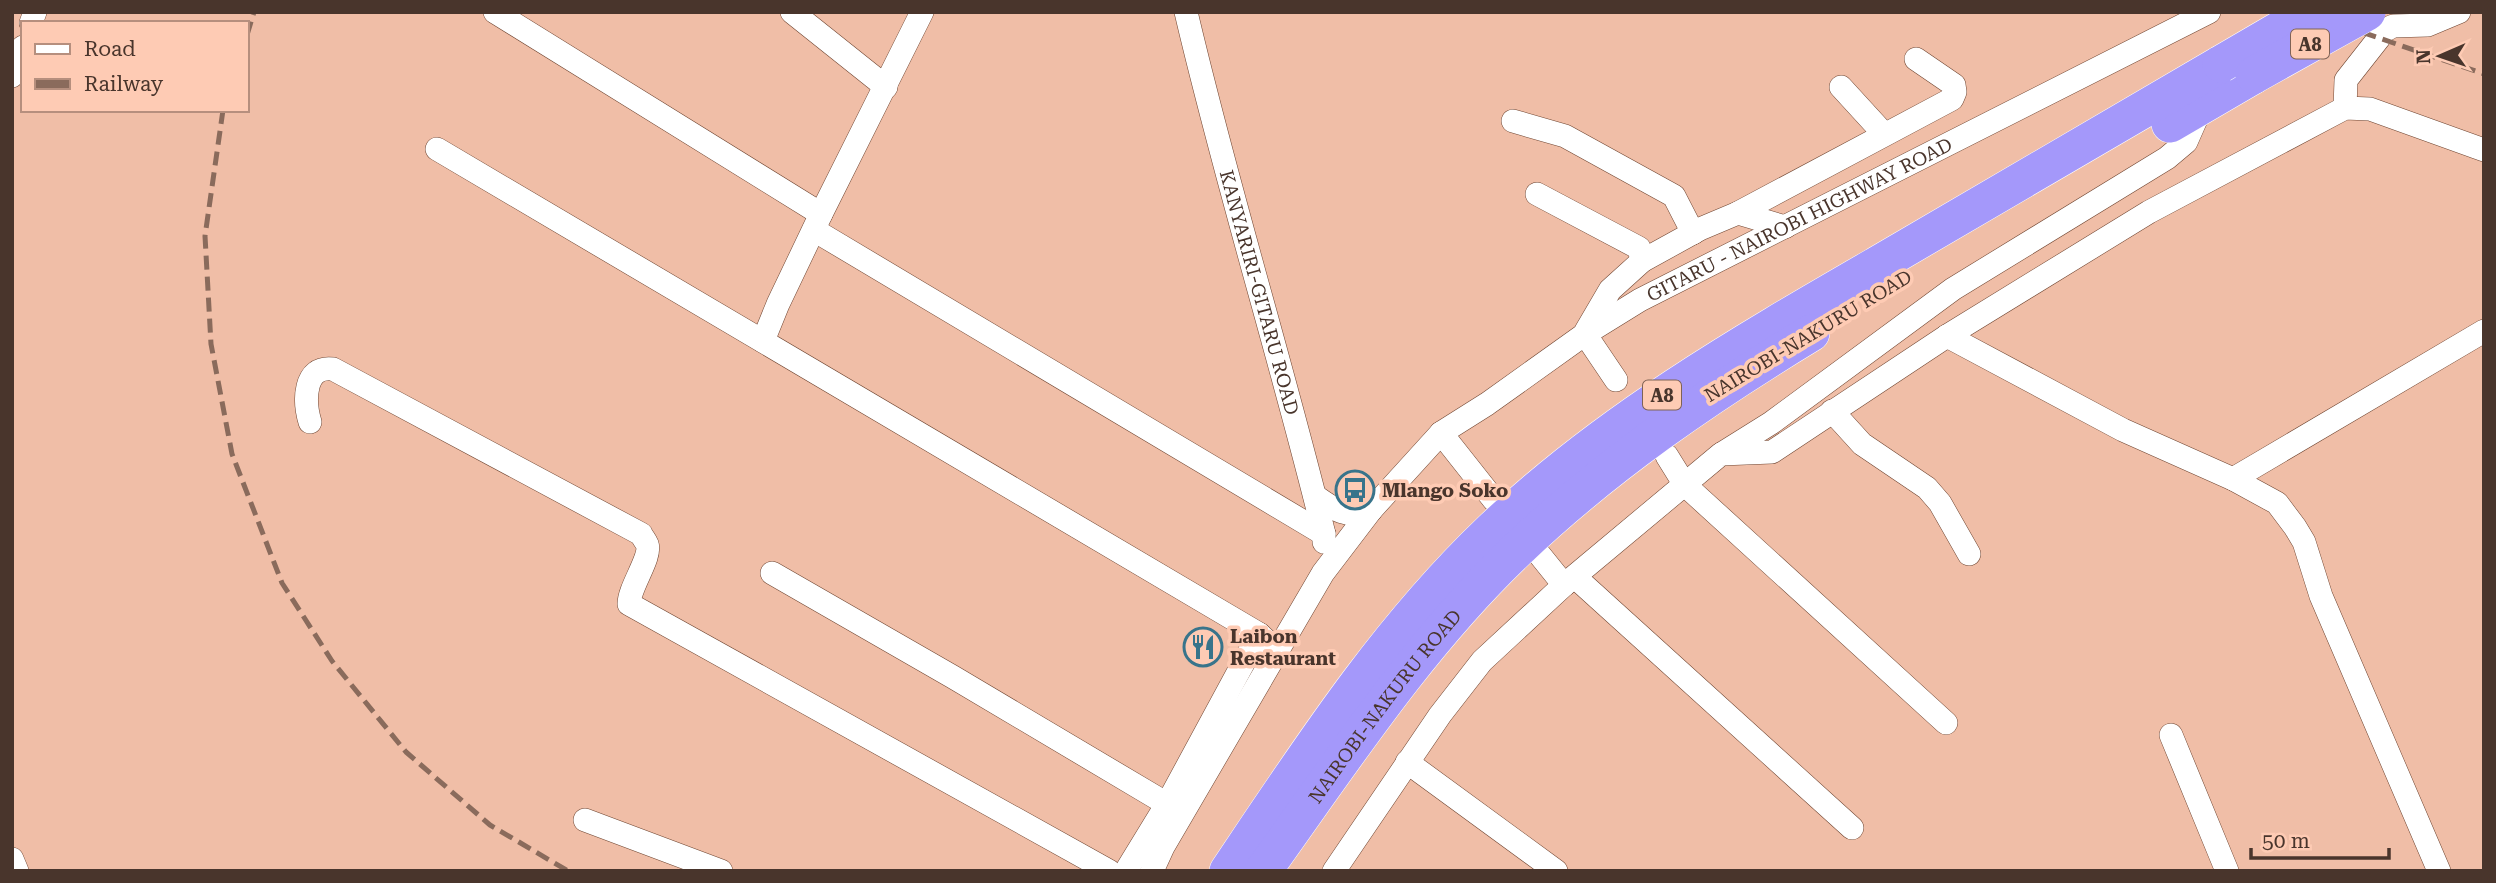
<svg xmlns="http://www.w3.org/2000/svg" width="2496" height="883" viewBox="0 0 2496 883" font-family="'Roboto Serif',serif">
<style>
.lines{fill:none;stroke-linecap:round;stroke-linejoin:round}
.minor-casing{stroke:#6f4531;stroke-width:24}
.trunk-casing{stroke:#fff;stroke-width:38}
.minor{stroke:#fff;stroke-width:23}
.trunk{stroke:#a498fa;stroke-width:37}
.rail{stroke:#8a6b5c;stroke-width:5;stroke-dasharray:14 7;stroke-linecap:butt}
.trunk-bridge-casing{stroke:#fff;stroke-width:38;stroke-linecap:butt}
.trunk-bridge{stroke:#a498fa;stroke-width:37}
.labels{text-anchor:middle;dominant-baseline:central;stroke-width:7;stroke-linejoin:round;paint-order:stroke}
.shield{fill:#fecbb4;stroke:#7f6255;stroke-width:2}
.shield-label{font-size:18px;font-weight:bold;fill:#49352c}
.street-label{font-size:19px;fill:#49352c;stroke:#fecbb4}
.poi-label{font-size:19px;font-weight:bold;fill:#49352c;stroke:#fecbb4;text-anchor:start}
</style>
<rect width="100%" height="100%" fill="#f0bea7"/>
<g class="lines">
<defs>
<g id="minor">
<polyline points="495,12 821,214"/>
<polyline points="792,12 886,87"/>
<path id="s1" d="M1186 12C1227 187 1281 359 1324 534V542"/>
<polyline points="31,23 35,12"/>
<polyline points="12,76 23,47"/>
<polyline points="1841,87 1884,134"/>
<polyline points="2345,108 2346,80 2379,38 2380,33 2393,26 2428,25 2459,12"/>
<polyline points="1513,121 1565,136 1674,196 1693,233"/>
<polyline points="437,149 1259,634 1278,651"/>
<polyline points="1537,194 1639,248 1642,261"/>
<polyline points="1738,213 1952,99 1955,92 1954,85 1916,59"/>
<polyline points="814,230 1324,534"/>
<polyline points="1586,331 1610,290 1642,261 1700,229 1738,213 1785,227"/>
<polyline points="1585,334 1616,380"/>
<polyline points="1947,336 2123,430 2233,479 2277,503 2295,527 2304,542 2321,596 2439,871"/>
<polyline points="763,341 778,304 821,214 922,12"/>
<polyline points="1832,411 1862,444 1927,488 1940,503 1969,554"/>
<path d="M310 422C304 402 303 365 333 369L641 534C641 535 647 543 647 544 652 557 629 587 629 604L1109 871"/>
<polyline points="1441,433 1494,500"/>
<polyline points="1723,453 1771,423 1953,289 2167,158 2186,142 2201,108"/>
<polyline points="1667,456 1685,485 1946,723"/>
<polyline points="2233,479 2484,331"/>
<path d="M1315 496C1333 509 1348 520 1371 510"/>
<polyline points="1539,554 1564,585 1721,454 1772,452 1947,336 2149,212 2345,108 2370,109 2484,150"/>
<polyline points="772,573 953,677 1167,804"/>
<polyline points="1575,577 1852,828"/>
<polyline points="2171,735 2227,871"/>
<polyline points="1407,762 1556,871"/>
<polyline points="585,820 721,871"/>
<polyline points="12,859 17,871"/>
<polyline points="1126,871 1167,804 1259,634"/>
<path id="s2" d="M1152 871 1163 847 1323 573 1371 510 1441 433 1487 404 1585 334 1640 300 2209 12"/>
<polyline points="1334,871 1440,715 1482,661 1564,585"/>
</g>
<g id="trunk">
<polyline points="2170,124 2254,75"/>
<path d="M1228 871C1308 752 1387 630 1491 531 1605 422 1742 343 1877 265 1992 198 2107 131 2221 64"/>
<path id="s3" d="M1263 871C1342 761 1418 644 1517 550 1605 466 1707 396 1811 333"/>
</g>
</defs>
<use href="#minor" class="minor-casing"/>
<use href="#trunk" class="trunk-casing"/>
<use href="#minor" class="minor"/>
<use href="#trunk" class="trunk"/>
<g class="rail">
<polyline points="2303,12 2484,74"/>
<polyline points="247,35 254,12"/>
<polyline points="223,110 205,236 211,344 232,454 282,583 332,661 406,752 490,825 568,871"/>
</g>
<defs>
<g id="trunk-bridge">
<polyline points="2221,64 2310,12"/>
<polyline points="2254,75 2367,12"/>
</g>
</defs>
<use href="#trunk-bridge" class="trunk-bridge-casing"/>
<use href="#trunk-bridge" class="trunk-bridge"/>
</g>
<defs>
<symbol id="bus-ring" viewBox="-11 -11 22 22"><circle r="9.5" fill="#fecbb4" stroke="#38748b" stroke-width="1.5"/><path d="M-5-6H5V4H4V6H2V4H-2V6H-4V4H-5ZM-3.5-4V0h7V-4ZM-3.5 1.2v1.5H-2V1.2ZM2 1.2v1.5H3.5V1.2Z" fill="#38748b"/></symbol>
<symbol id="restaurant-ring" viewBox="-11 -11 22 22"><circle r="9.5" fill="#fecbb4" stroke="#38748b" stroke-width="1.5"/><path d="M-5-6h1v4h1v-4h1v4h1v-4h1v5L-1.5 .5V6h-2V.5L-5-1ZM5-6V6H3V1.5H1.5Q1.5-4 5-6Z" fill="#38748b"/></symbol>
</defs>
<g fill-rule="evenodd">
<use href="#bus-ring" x="1333" y="468" width="44" height="44"/>
<use href="#restaurant-ring" x="1181" y="625" width="44" height="44"/>
</g>
<g class="labels">
<g class="shield">
<rect x="2291" y="29.5" width="38" height="29" rx="5"/>
<rect x="1643" y="380.5" width="38" height="29" rx="5"/>
</g>
<g class="shield-label">
<text x="2310" y="44">A8</text>
<text x="1662" y="395">A8</text>
</g>
<g class="street-label">
<text stroke="none"><textPath href="#s2" startOffset="945">GITARU - NAIROBI HIGHWAY ROAD</textPath></text>
<text stroke="none"><textPath href="#s1" startOffset="290">KANYARIRI-GITARU ROAD</textPath></text>
<text transform="translate(1808 336) rotate(-31)">NAIROBI-NAKURU ROAD</text>
<text stroke="none"><textPath href="#s3" startOffset="205">NAIROBI-NAKURU ROAD</textPath></text>
</g>
<g class="poi-label">
<text x="1382" y="490">Mlango Soko</text>
<text x="1230" y="636">Laibon<tspan x="1230" dy="22">Restaurant</tspan></text>
</g>
</g>
<rect width="2496" height="883" fill="none" stroke="#49352c" stroke-width="28"/>
<rect x="21" y="21" width="228" height="91" fill="#fecbb4" stroke="#b68f7e" stroke-width="2"/>
<rect x="35" y="44" width="35" height="10" fill="#ffffff" stroke="#b68f7e" stroke-width="2"/>
<text x="84" y="56" font-size="21" fill="#49352c">Road</text>
<rect x="35" y="79" width="35" height="10" fill="#8a6b5c" stroke="#b68f7e" stroke-width="2"/>
<text x="84" y="91" font-size="21" fill="#49352c">Railway</text>
<g transform="translate(2440 56) rotate(268)" stroke="#fecbb4" stroke-width="5" paint-order="stroke">
<path d="M0-5L12 26L0 18L-12 26Z" fill="#49352c"/>
<text y="-10" font-size="19" font-weight="bold" text-anchor="middle" fill="#49352c">N</text>
</g>
<path d="M2251 848v10h138v-10" fill="none" stroke="#49352c" stroke-width="3.5"/>
<text x="2262" y="848" font-size="21" fill="#49352c" stroke="#fecbb4" stroke-width="5" paint-order="stroke">50 m</text>
</svg>
